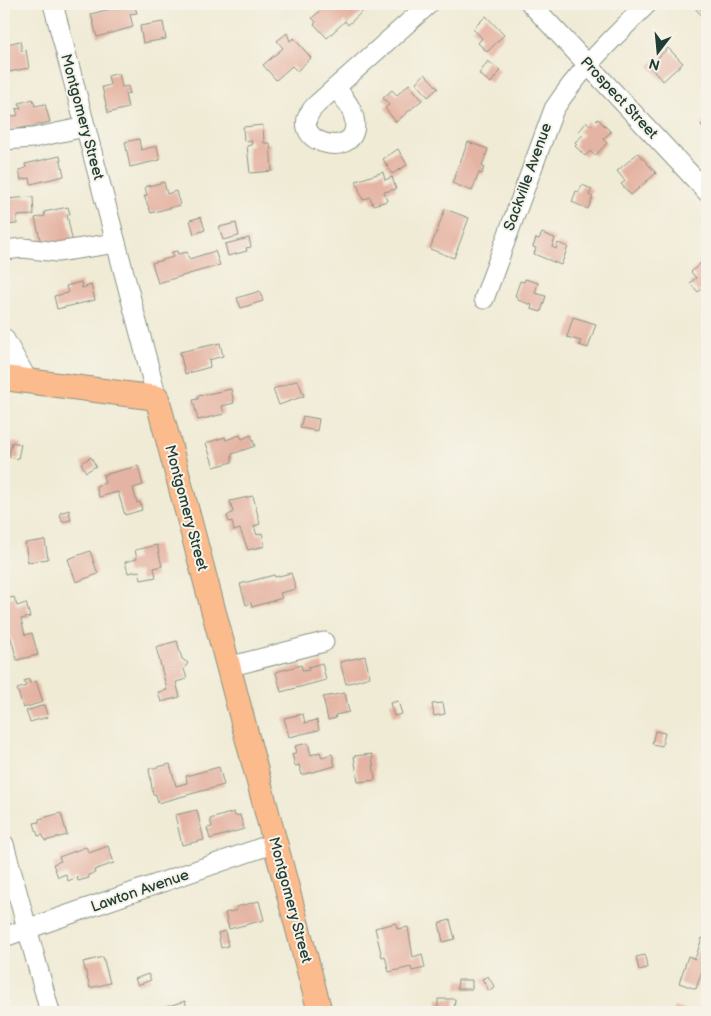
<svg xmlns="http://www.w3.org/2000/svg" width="711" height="1016" viewBox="0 0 711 1016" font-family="'Balsamiq Sans',sans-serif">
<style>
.building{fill:#e5b3a3}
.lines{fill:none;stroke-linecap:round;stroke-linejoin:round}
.minor-casing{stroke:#889484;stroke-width:21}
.major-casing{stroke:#889484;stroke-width:26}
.minor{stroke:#fff;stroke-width:19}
.major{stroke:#fbbb8c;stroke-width:24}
.labels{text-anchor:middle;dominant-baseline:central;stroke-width:4;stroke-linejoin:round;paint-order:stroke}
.street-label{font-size:15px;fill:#1f3d34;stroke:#f7f3e8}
</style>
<rect width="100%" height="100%" fill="#f7f3e8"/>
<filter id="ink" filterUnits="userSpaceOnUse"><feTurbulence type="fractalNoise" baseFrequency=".02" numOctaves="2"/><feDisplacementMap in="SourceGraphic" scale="10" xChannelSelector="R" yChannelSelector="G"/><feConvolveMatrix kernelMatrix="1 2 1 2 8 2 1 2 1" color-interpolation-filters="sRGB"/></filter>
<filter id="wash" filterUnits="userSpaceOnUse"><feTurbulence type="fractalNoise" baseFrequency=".0096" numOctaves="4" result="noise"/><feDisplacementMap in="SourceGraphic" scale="20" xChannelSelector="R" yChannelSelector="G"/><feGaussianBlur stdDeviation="1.12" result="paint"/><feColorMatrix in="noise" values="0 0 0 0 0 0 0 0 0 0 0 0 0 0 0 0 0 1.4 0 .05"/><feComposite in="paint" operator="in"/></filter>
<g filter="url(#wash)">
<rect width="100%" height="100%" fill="#f0ebd5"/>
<g id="blocks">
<g class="building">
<polygon points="129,4 134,4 137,13 130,14 133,27 97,37 91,14"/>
<polygon points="320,4 366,4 368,6 348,25 345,21 327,38 314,24 316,22 312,18 322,9 318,5"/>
<polygon points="588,4 599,4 593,9"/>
<polygon points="694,4 707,4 707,21 692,5"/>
<polygon points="486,16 504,35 487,52 478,43 482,38 473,29"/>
<polygon points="163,22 166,39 143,43 140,26"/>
<polygon points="287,33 290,41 294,38 311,58 297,71 292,66 276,80 263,65 283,48 277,41"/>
<polygon points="20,41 22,51 26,50 29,68 4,73 4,58 9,54 7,44"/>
<polygon points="668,48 683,63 663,81 649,66"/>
<polygon points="488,61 500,70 491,83 479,74"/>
<polygon points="119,73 122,87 128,86 130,93 125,94 128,108 108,113 102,87 110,85 108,76"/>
<polygon points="425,74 438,88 428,97 416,82"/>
<polygon points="409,84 422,100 396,122 385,108 389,105 383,98 392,90 397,95"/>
<polygon points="33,99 35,106 45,104 50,122 9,131 5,118 18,115 16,109 21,108 19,103"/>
<polygon points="598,119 611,132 603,139 607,143 595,156 590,151 585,156 575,146 577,144 575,142 583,135 579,131 587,122 591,126"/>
<polygon points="707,120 707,132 701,125"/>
<polygon points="263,125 264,143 270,143 272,171 250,173 247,146 252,145 251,140 244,141 243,127"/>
<polygon points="139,139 141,150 157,146 160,160 130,167 125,142"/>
<polygon points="468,142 488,149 482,166 484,167 482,174 479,173 472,191 452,183"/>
<polygon points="398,149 407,165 392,174 383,159"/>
<polygon points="638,153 656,173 631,195 621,184 625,181 617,171"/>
<polygon points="60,156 64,176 31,184 30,178 21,180 19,170 26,168 25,164"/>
<polygon points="383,172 385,180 392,177 396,189 384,192 387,201 373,205 370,197 363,200 356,181"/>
<polygon points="8,176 9,188 4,188 4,177"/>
<polygon points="164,182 167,194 176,191 180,205 151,213 144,196 147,195 145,187"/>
<polygon points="582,185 592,189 589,195 593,197 588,209 572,202 576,191 579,192"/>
<polygon points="33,197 34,215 17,216 17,224 4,225 4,199"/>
<polygon points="68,207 70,214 67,215 73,243 41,243 35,218 45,216 44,212"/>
<polygon points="445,209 469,218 454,258 430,249"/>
<polygon points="201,217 205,230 194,234 190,220"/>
<polygon points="236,223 239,236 223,240 219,227"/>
<polygon points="542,233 555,238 552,247 556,249 558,243 568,247 561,265 534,254 536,248 533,247 536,238 539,239"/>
<polygon points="249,238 251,247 246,248 247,251 228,256 225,244"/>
<polygon points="177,251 178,254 187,252 189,259 215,251 220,265 158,283 152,263 173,257 172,252"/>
<polygon points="704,260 707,261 707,284 698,292 690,283 696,278 691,272"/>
<polygon points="525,279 538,283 535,293 546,296 541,312 531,309 532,305 518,300 518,297 515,296 520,281 524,282"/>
<polygon points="81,282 82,288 91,285 95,300 57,309 54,296 68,293 66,286"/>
<polygon points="260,291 263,301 241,308 237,298"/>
<polygon points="573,317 596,324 588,348 579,345 581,341 567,337"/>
<polygon points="220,343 223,356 209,360 210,367 185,374 180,352"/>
<polygon points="298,380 304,396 279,405 273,389"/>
<polygon points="231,389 234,403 222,406 224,414 198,420 193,400 198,399 198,396"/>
<polygon points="303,416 319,419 317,431 300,428"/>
<polygon points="240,435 242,439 251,435 255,446 232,454 232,462 214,467 206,443 225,437 226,440"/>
<polygon points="12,442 21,444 18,459 9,457"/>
<polygon points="91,457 96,466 86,472 81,463"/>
<polygon points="138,466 143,485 133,488 137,503 140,502 142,510 125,515 118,492 99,497 96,486 105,483 103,475"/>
<polygon points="253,496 260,524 254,526 257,535 262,533 265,546 248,550 240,529 234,531 232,521 229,522 227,516 233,512 230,501"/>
<polygon points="69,510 71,520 62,522 60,513"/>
<polygon points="45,540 48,559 28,562 25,543"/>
<polygon points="157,545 162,566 154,568 156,577 141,580 139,571 128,573 125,562 137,559 135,550"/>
<polygon points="90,551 98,574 76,582 68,559"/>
<polygon points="291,573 296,589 280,593 282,598 252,607 251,603 246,605 240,584 274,575 275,577"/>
<polygon points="14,597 17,606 26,603 30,617 21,619 25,635 32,633 38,655 17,660 9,631 4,633 4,600"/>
<polygon points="177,641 182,659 188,663 184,669 187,679 176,682 180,697 161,702 158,692 167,690 156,647"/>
<polygon points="365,656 370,677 346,684 340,662"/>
<polygon points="322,663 326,680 281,692 276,672 301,665 303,671 309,670 308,667"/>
<polygon points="29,679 30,683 36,681 43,702 23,708 17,689 26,686 24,681"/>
<polygon points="345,693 349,712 335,715 336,718 328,720 323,697"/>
<polygon points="398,701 402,714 394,716 390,703"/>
<polygon points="443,703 445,714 434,716 432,704"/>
<polygon points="44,705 48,717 30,722 26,711"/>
<polygon points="303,714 305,723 317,720 319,730 289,737 284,718"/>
<polygon points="655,731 665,733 662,746 652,744"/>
<polygon points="308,743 311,755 320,752 322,757 332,754 335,766 302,775 299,765 295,766 292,754 297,752 295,746"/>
<polygon points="372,754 375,780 358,782 354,756"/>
<polygon points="170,764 176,786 187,783 186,776 219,767 224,785 158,803 156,794 153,795 149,769"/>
<polygon points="197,810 204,840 182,845 175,815"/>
<polygon points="234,812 235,816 240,815 244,829 210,839 207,828 212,827 210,819"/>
<polygon points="61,813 67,835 45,841 43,835 38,836 34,823 39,822 39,819"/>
<polygon points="108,846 114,863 94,870 95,873 88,875 89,878 78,881 77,877 68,881 66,874 58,877 53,864 61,861 59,857 86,847 89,853"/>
<polygon points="259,901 264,920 229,929 225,913 237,910 236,907"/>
<polygon points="450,920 455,939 443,942 439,923"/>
<polygon points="396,923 397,929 408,927 413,957 422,954 425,968 412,971 411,967 389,972 385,956 382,957 375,928"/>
<polygon points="225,931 228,946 221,948 218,933"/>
<polygon points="702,938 707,939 707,969 703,968 696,989 679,983 688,956 695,959"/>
<polygon points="645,955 647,968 639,970 636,957"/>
<polygon points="103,957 110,983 90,988 83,962"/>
<polygon points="148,974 151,980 138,985 135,979"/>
<polygon points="488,976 495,988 489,991 482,979"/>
<polygon points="458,980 472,980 472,989 457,989"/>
<polygon points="438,999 455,999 454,1012 438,1012"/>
<polygon points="185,1001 188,1012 167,1012 165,1007"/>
<polygon points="122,1007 123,1012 104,1012"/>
<polygon points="674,1007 690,1012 672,1012"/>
</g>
</g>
</g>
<g filter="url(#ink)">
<use href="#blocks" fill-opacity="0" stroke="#889484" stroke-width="1"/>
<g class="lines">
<defs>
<g id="minor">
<polyline points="53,4 157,398"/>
<polyline points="531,4 707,192"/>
<path d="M336 87C342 96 352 107 354 118 364 165 277 142 317 104L429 4"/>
<polyline points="4,140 33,138 85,127"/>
<polyline points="4,250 23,248 57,252 116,243"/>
<path d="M484 299 554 109C580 69 614 37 647 4"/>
<polyline points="4,338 28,381"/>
<polyline points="228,667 324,642"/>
<polyline points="4,844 50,1012"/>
<polyline points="4,937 275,843"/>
</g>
<polyline id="major" points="4,378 157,398 320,1012"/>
</defs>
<use href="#minor" class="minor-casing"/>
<use href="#major" class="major-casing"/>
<use href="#minor" class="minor"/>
<use href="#major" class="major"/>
</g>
</g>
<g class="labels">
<g class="street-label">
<text transform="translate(619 98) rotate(47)">Prospect Street</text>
<text transform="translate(82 117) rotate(75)">Montgomery Street</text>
<text transform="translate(528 177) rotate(-70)">Sackville Avenue</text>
<text transform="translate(186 508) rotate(75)">Montgomery Street</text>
<text transform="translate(140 891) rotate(-19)">Lawton Avenue</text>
<text transform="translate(290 900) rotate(75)">Montgomery Street</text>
</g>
</g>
<rect width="711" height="1016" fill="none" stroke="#f7f3e8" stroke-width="20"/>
<g transform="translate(658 52) rotate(196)" stroke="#f7f3e8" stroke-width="4" paint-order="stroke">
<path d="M0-4L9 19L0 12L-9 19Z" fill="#1f3d34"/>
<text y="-8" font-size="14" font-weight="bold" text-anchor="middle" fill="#1f3d34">N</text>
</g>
</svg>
